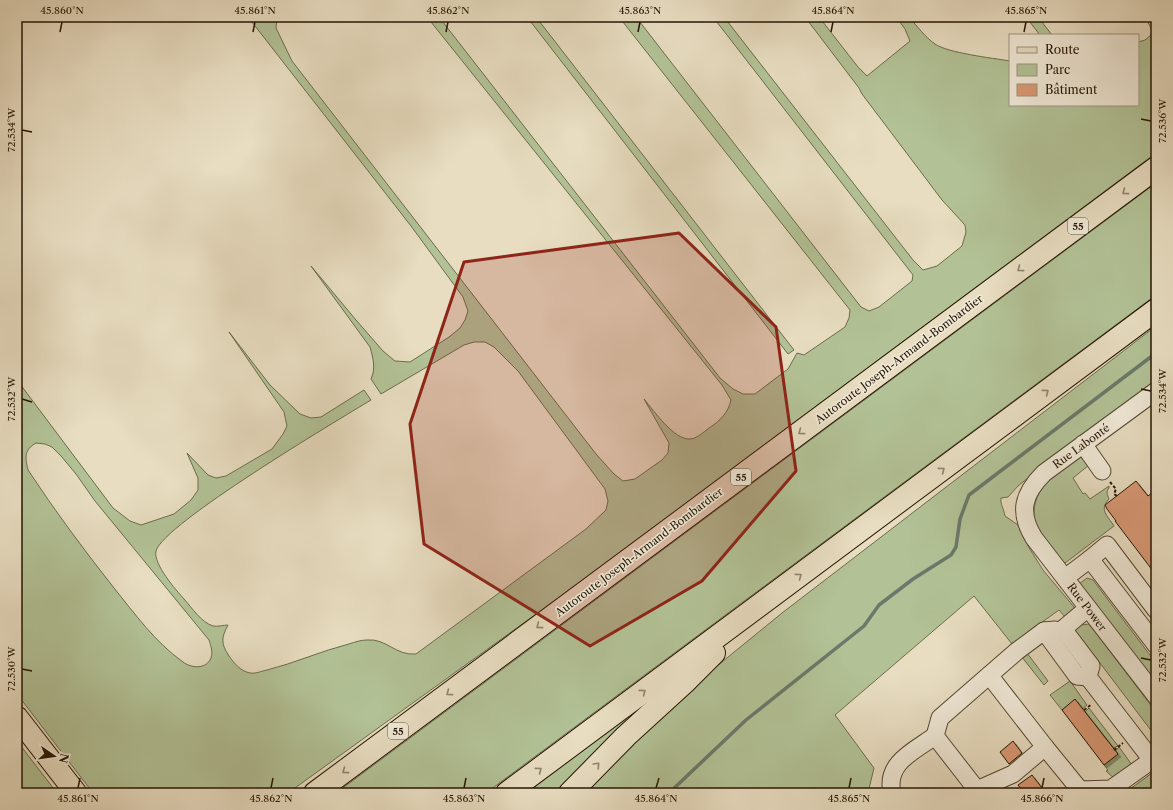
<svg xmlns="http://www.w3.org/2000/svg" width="1173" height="810" viewBox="0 0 1173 810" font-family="'Libre Caslon Text',serif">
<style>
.green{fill:#b2c296;stroke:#6b6c4c;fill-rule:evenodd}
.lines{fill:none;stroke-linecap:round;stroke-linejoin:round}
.stream{stroke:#6a796a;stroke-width:3.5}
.building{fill:#d99974;stroke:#241503;filter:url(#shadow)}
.minor-casing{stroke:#554732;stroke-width:19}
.major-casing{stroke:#241503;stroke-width:23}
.highway-casing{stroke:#241503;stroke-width:24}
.path{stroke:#241503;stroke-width:2;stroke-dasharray:3 2;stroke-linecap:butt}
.minor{stroke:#f0e9d7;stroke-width:17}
.major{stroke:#e8ddc1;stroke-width:21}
.highway{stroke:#e8ddc1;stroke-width:22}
.oneway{stroke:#90836c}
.marked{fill:#8f2418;fill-opacity:0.2;stroke:#8f2418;stroke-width:3;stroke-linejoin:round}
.ticks{fill:none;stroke:#241503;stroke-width:1.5}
.labels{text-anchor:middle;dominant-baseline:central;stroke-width:3;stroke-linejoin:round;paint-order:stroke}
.shield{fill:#f0e9d7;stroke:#615543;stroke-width:1}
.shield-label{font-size:10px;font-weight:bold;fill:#241503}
.street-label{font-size:11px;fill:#241503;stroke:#f0e9d7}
.neatline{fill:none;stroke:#241503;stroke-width:1.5}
.ticks-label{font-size:10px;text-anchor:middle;fill:#241503}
</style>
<defs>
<filter id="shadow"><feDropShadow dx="3" dy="3" stdDeviation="0" flood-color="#0004"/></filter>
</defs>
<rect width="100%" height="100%" fill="#e8ddc1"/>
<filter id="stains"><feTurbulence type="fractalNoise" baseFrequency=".005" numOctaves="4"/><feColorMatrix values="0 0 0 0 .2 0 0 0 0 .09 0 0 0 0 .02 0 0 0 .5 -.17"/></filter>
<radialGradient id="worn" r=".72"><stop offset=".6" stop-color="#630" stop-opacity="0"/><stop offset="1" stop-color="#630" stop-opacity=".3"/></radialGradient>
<g class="green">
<path d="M248 17H277L276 28 292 61 596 454 614 474 623 481 635 479 662 460 668 453 669 443 644 399C654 411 674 440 690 439 696 439 704 432 709 428 720 421 728 413 731 400L722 385 427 17H439L720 378 733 389 743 394H755L788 369 797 353 804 355 845 327 849 318 850 310 619 17H636L861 307 869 311 879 307 912 281 913 275 713 17H724L913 260 923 270 937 266 962 246 966 232 965 225 942 200 862 94 859 88 805 17H819L858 67 867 76 910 41 905 29 896 17H909C917 26 925 37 935 44 948 53 992 58 1010 61V105H1138V42L1145 40 1151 35 1152 30 1145 17H1156V153L575 586 288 793H93L17 694V380L113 508 130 521 141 525 174 514 191 500 198 490V478L187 453 208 475 216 478 226 476 272 449 283 434 287 426 284 412 229 332 270 385 300 414 311 418 321 417 364 390 371 400C338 420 163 524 156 551 153 564 176 590 184 599 192 608 201 622 213 626 217 627 224 625 228 625 221 638 221 644 229 656 234 663 240 671 250 673 255 674 262 671 267 670 295 663 321 651 349 644 355 642 361 640 367 640 386 638 396 656 416 654L586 529 606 510 608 501 605 489 518 371 494 347 485 342H474L464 345 381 394 371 379C376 368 373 358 370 347L311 266 356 320 383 351 395 361 410 362 449 337 460 328 465 320 468 311 463 297 411 226ZM36 443 45 444 52 447 61 456 76 474 95 501 209 640C211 646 213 652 211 658 206 670 191 668 183 662 155 642 135 614 114 588 84 550 55 511 28 470 25 457 24 450 36 443Z"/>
<polygon points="527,17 536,17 794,350 788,354"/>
<polygon points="1026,17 1038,17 1052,35 1040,35"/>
<polygon points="1156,183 1156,295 486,793 336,793"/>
<path d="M1156 326V383L1039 469 1018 486 1008 497 1001 498C1000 504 1004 509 1005 516L1018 525 1028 546 1043 570 1074 607V611L1066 618 1059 610 1012 644 974 596 835 715 874 768 868 793H583L606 769 695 684 782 613Z"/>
<path d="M1082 456 1089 465 1073 478 1083 494 1085 493 1090 499 1109 486V488C1106 492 1107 494 1109 499 1099 510 1107 515 1114 526L1065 563H1062C1055 554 1039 536 1036 528 1034 523 1034 517 1034 512 1035 484 1061 470 1082 456Z"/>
<polygon points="1087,578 1093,580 1156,663 1156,675 1151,678 1079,584"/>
<polygon points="1089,624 1156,712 1156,737 1075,630 1081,625"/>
<polygon points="1027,653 1048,681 1044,685 1021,656"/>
<polygon points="1070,681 1087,705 1082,709 1075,700 1062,710 1050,695"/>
<polygon points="1089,708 1118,746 1113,748 1085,712"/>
<polygon points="628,716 632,722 561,793 526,793"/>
<polygon points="17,741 57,793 17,793"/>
<polygon points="1119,747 1132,765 1115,779 1106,771 1108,770 1104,765"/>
<polygon points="1156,770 1156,793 1127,793 1126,792"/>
</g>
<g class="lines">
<polyline class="stream" points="669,793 746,720 864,626 879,605 913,579 951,555 956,547 960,519 969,495 1156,353"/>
</g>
<g class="building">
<polygon points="1136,481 1148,496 1156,490 1156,575 1115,521 1116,521 1107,509 1105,505"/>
<polygon points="1075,699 1118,754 1104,765 1062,710"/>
<polygon points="1013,741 1022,753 1009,764 1000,752"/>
<polygon points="1032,775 1046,793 1024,793 1018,785"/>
</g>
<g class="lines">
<defs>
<g id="minor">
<path d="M1156 391 1044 473C1023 494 1018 512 1034 538L1156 696"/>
<polyline points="1083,444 1102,471"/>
<polyline points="1090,559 1107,545 1156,610"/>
<polyline points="1065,578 1090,559 1156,645"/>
<polyline points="1088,608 1063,629 1091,666 1088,677 1152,760 1156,757"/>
<polyline points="1055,630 1044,631 1077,676 1088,677"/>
<polyline points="989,675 1045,747 1013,774 977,790 935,736 940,718 1017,651 1044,631"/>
<polyline points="1045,747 1080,790 1076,793"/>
<polyline points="1080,790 1111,789 1152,760"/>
<path d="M892 793C885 763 914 751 935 736"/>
</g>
<polyline id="major" points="17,717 76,793"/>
<g id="highway">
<polyline points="315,793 1156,168"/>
<polyline points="507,793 1156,310"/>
<polyline points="570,793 626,736 684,683 714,653"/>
</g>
</defs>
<use href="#minor" class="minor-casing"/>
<use href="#major" class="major-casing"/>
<use href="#highway" class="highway-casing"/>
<g class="path">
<polyline points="1110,482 1116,489 1114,494 1117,496"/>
<polyline points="1084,710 1092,704"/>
<polyline points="1114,750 1123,743"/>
</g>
<use href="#minor" class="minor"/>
<use href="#major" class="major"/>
<use href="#highway" class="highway"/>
</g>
<defs><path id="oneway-chevron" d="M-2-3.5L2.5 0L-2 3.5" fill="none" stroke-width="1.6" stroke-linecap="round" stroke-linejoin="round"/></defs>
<g class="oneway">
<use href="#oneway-chevron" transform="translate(1125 192) rotate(143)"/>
<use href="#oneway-chevron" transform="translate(1020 269) rotate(143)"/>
<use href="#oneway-chevron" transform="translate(1046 392) rotate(-37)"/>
<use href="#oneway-chevron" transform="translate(801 432) rotate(143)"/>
<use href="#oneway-chevron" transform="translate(942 470) rotate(-37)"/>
<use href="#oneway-chevron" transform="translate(799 576) rotate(-37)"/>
<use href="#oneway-chevron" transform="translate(539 626) rotate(143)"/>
<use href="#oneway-chevron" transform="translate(643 692) rotate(-37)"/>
<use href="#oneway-chevron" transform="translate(449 693) rotate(143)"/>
<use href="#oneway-chevron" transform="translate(597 765) rotate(-46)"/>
<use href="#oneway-chevron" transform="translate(539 770) rotate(-37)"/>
<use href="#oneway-chevron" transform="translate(345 771) rotate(143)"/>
</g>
<path class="marked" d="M679 233 776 327 796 471 702 581 590 646 424 544 410 424 464 262Z"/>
<path class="ticks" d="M60 32 62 22M253 32 255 22M446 32 448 22M638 32 640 22M831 32 833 22M1024 32 1026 22M1141 119 1151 121M22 130 32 132M1141 389 1151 391M22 399 32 402M1141 658 1151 660M22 669 32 671M78 788 80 778M271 788 273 778M464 788 466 778M656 788 659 778M849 788 851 778M1042 788 1044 778"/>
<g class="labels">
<g class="shield">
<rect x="1068" y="218" width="20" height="16" rx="3"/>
<rect x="731" y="469" width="20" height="16" rx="3"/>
<rect x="388" y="723" width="20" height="16" rx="3"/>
</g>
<g class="shield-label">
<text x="1078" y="226">55</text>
<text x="741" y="477">55</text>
<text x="398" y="731">55</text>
</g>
<g class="street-label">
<text transform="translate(899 359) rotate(-37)">Autoroute Joseph-Armand-Bombardier</text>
<text transform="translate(1081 446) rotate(-36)">Rue Labonté</text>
<text transform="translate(639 552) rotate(-37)">Autoroute Joseph-Armand-Bombardier</text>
<text transform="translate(1087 607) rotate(53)">Rue Power</text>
</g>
</g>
<rect width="1173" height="810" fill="none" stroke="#e8ddc1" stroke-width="44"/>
<rect x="1009" y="34" width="130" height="72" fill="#f0e9d7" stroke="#9e9482"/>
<rect x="1017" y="47" width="20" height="6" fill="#e8ddc1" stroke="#9e9482"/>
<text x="1045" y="54" font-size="12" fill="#241503">Route</text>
<rect x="1017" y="64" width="20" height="12" fill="#b2c296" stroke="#9e9482"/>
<text x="1045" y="74" font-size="12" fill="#241503">Parc</text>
<rect x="1017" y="84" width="20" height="12" fill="#d99974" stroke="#9e9482"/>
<text x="1045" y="94" font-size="12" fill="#241503">Bâtiment</text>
<g transform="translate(54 756) rotate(103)" stroke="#f0e9d7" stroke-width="3" paint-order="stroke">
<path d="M0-3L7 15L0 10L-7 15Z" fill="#241503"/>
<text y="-6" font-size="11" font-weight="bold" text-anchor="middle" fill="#241503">N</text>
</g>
<rect x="22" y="22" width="1129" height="766" class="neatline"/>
<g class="ticks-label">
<text x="62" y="14">45.860°N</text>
<text x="255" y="14">45.861°N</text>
<text x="448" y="14">45.862°N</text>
<text x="640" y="14">45.863°N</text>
<text x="833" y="14">45.864°N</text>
<text x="1026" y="14">45.865°N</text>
<text transform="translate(1162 121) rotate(-90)" y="4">72.536°W</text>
<text transform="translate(11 130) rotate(-90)" y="4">72.534°W</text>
<text transform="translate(1162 391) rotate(-90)" y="4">72.534°W</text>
<text transform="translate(11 399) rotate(-90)" y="4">72.532°W</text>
<text transform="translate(1162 660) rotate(-90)" y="4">72.532°W</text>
<text transform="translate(11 669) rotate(-90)" y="4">72.530°W</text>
<text x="78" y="802">45.861°N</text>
<text x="271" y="802">45.862°N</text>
<text x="464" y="802">45.863°N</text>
<text x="656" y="802">45.864°N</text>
<text x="849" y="802">45.865°N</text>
<text x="1042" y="802">45.866°N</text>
</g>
<rect width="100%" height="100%" filter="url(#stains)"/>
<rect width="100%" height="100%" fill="url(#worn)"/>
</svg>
